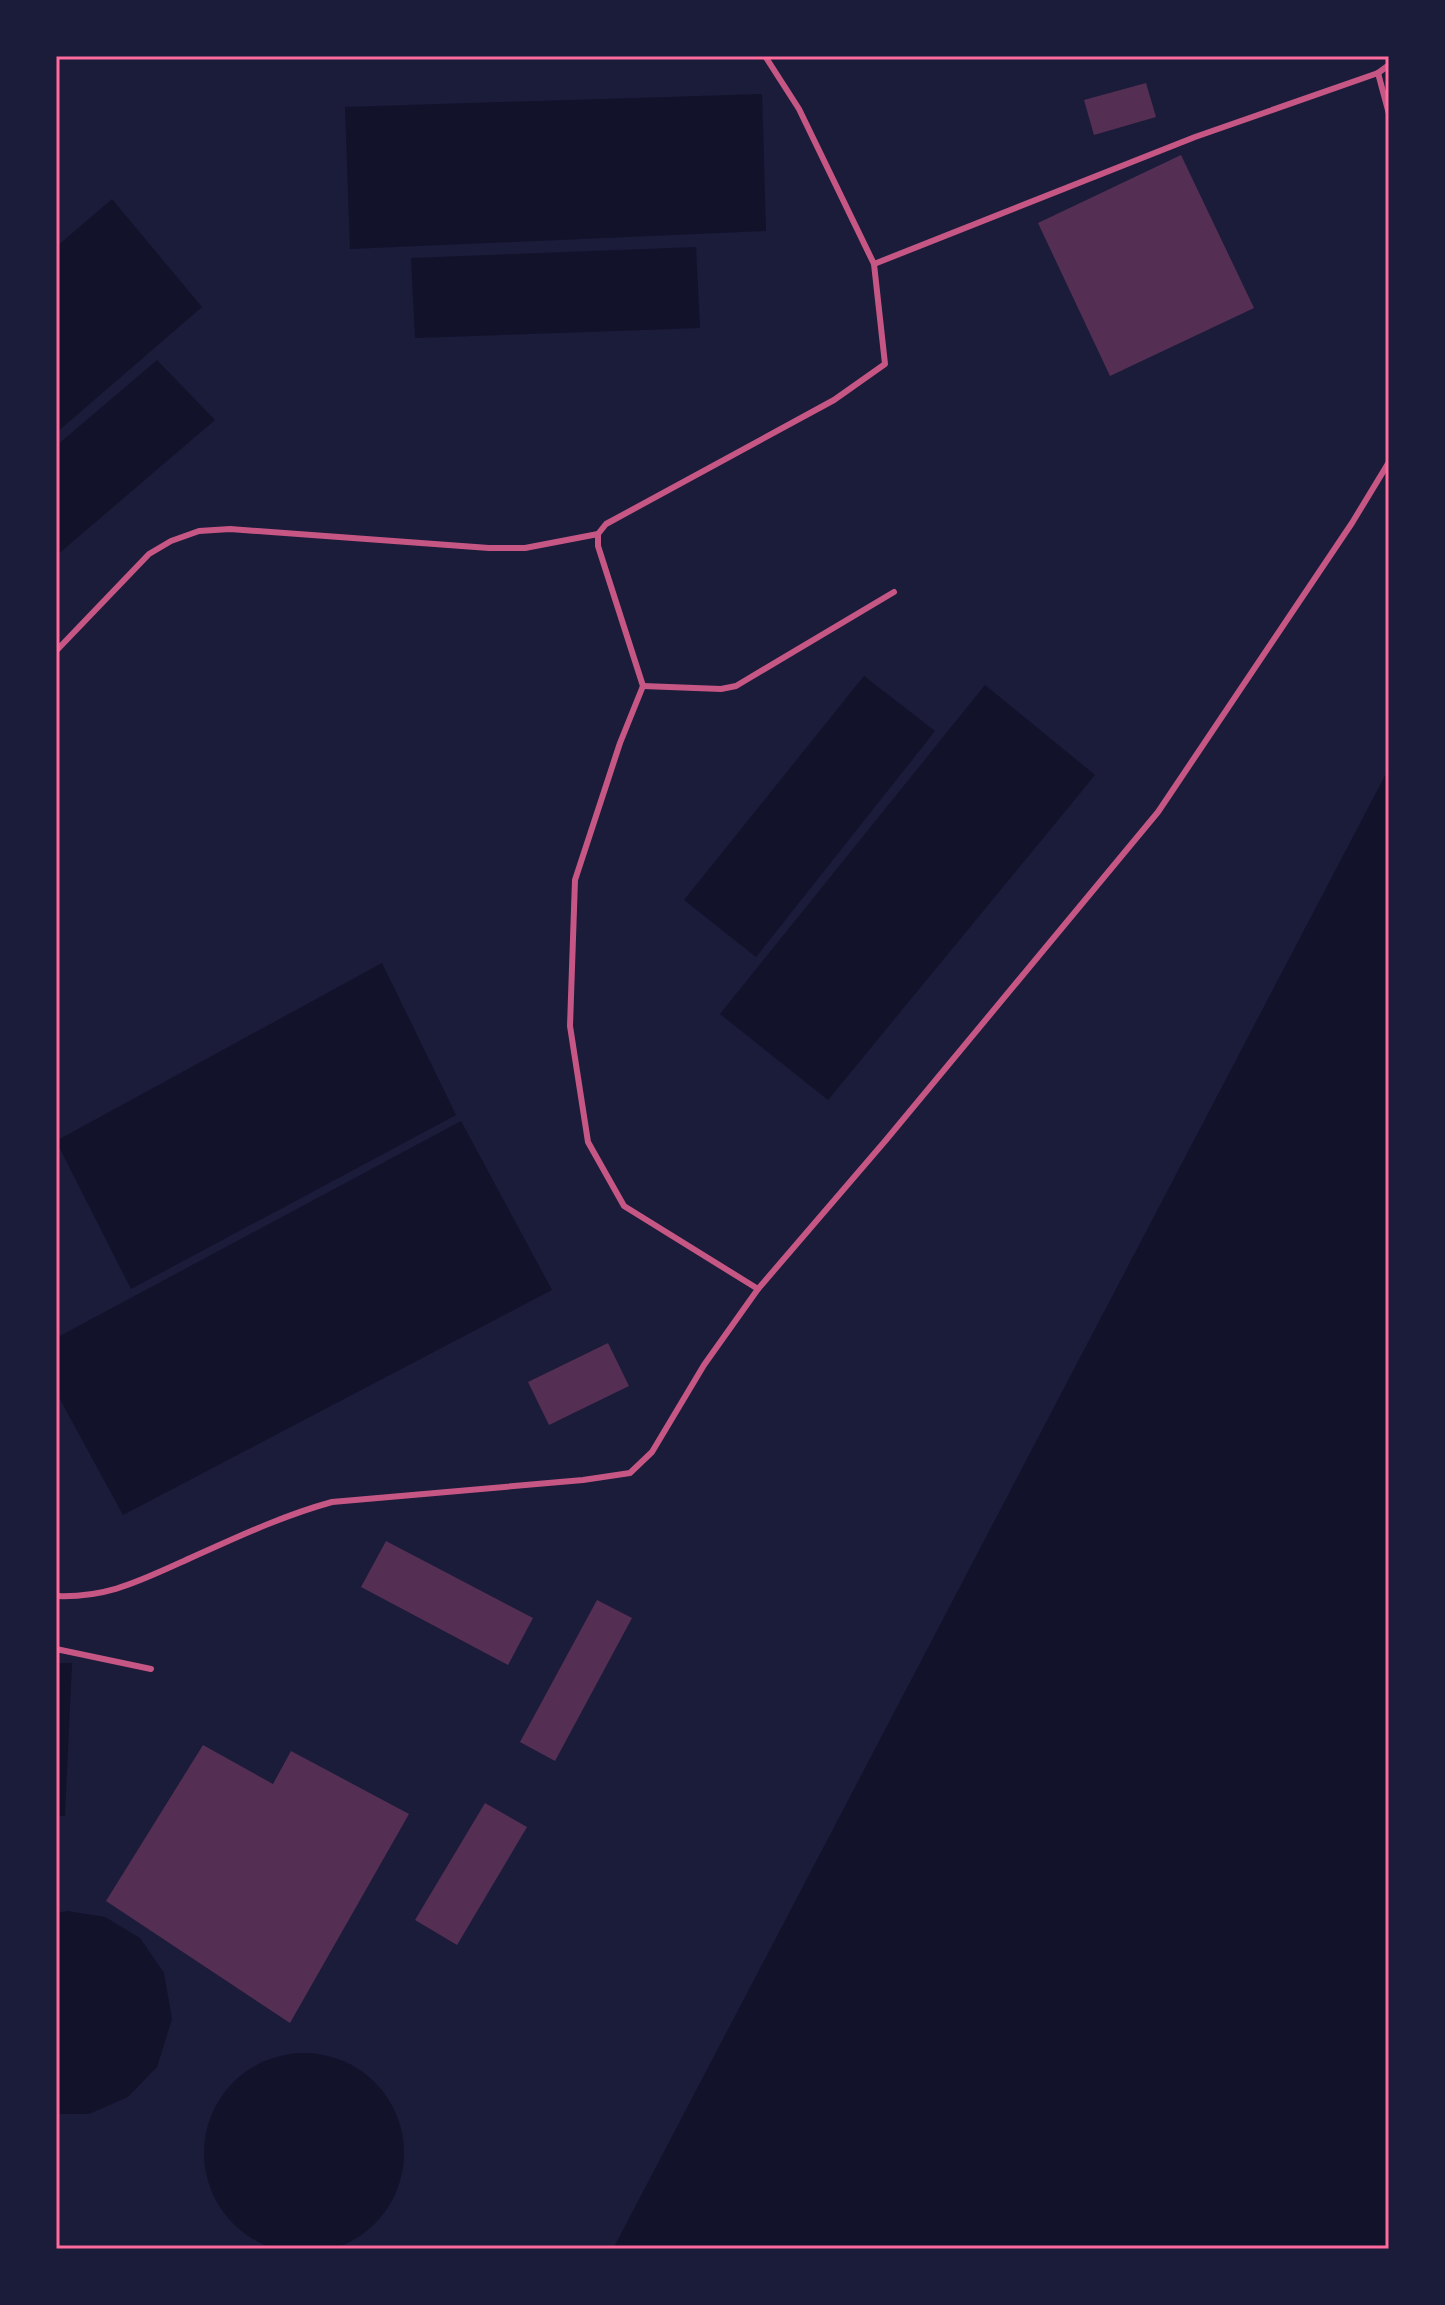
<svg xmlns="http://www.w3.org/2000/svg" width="1445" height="2305" viewBox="0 0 1445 2305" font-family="'Fira Sans',sans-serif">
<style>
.water{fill:#12122b}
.building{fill:#542f53}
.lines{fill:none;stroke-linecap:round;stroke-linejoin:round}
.service{stroke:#c65784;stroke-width:6}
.neatline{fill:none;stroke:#ff6b9d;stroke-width:3}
</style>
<rect width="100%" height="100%" fill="#1b1b3a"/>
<g class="water">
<polygon points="762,94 766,231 350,249 345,107"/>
<polygon points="112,199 202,307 56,433 56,247"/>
<polygon points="696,247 700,328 415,338 411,258"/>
<polygon points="157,360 215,420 56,556 56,446"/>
<polygon points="864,676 935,731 756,957 684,900"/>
<polygon points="985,685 1095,775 828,1100 720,1014"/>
<polygon points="1389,768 1389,2249 613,2249"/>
<polygon points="382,963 456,1115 131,1289 56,1141"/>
<polygon points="461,1121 552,1290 123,1515 56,1392 56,1338"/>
<polygon points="56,1663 72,1663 65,1816 56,1816"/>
<polygon points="67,1911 105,1917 140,1938 164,1973 172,2019 157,2067 128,2097 89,2114 56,2114 56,1913"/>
<circle cx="304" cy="2153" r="100"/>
</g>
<g class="building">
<polygon points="1146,83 1156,117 1094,135 1084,100"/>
<polygon points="1181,155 1254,308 1110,376 1038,223"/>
<polygon points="608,1343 629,1386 549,1425 528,1382"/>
<polygon points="386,1541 533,1618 508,1665 361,1587"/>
<polygon points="597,1600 632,1618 555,1761 520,1742"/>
<polygon points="203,1745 273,1784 291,1751 409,1814 290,2023 106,1901"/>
<polygon points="485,1803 527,1827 457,1945 415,1920"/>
</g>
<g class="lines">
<g class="service">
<polyline points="1378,73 1389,114"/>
<polyline points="874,264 1195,137 1378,73 1389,65"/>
<polyline points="56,651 149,554 171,541 199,531 230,529 489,548 525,548 598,534"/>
<polyline points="643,686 721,689 736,686 894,592"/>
<polyline points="758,1289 624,1206 588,1142 570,1026 575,880 620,743 643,686 598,546 598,534 606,524 834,400 885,364 874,264 799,109 765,56"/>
<path d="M56 1596C107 1598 139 1581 184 1561 233 1539 281 1516 332 1502L583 1480 630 1473 652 1452 704 1365 758 1289 886 1140 1158 812 1352 523 1389 462"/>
<polyline points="56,1649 151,1669"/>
</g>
</g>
<rect width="1445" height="2305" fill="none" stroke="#1b1b3a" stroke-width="116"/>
<rect x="58" y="58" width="1329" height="2189" class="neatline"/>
</svg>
